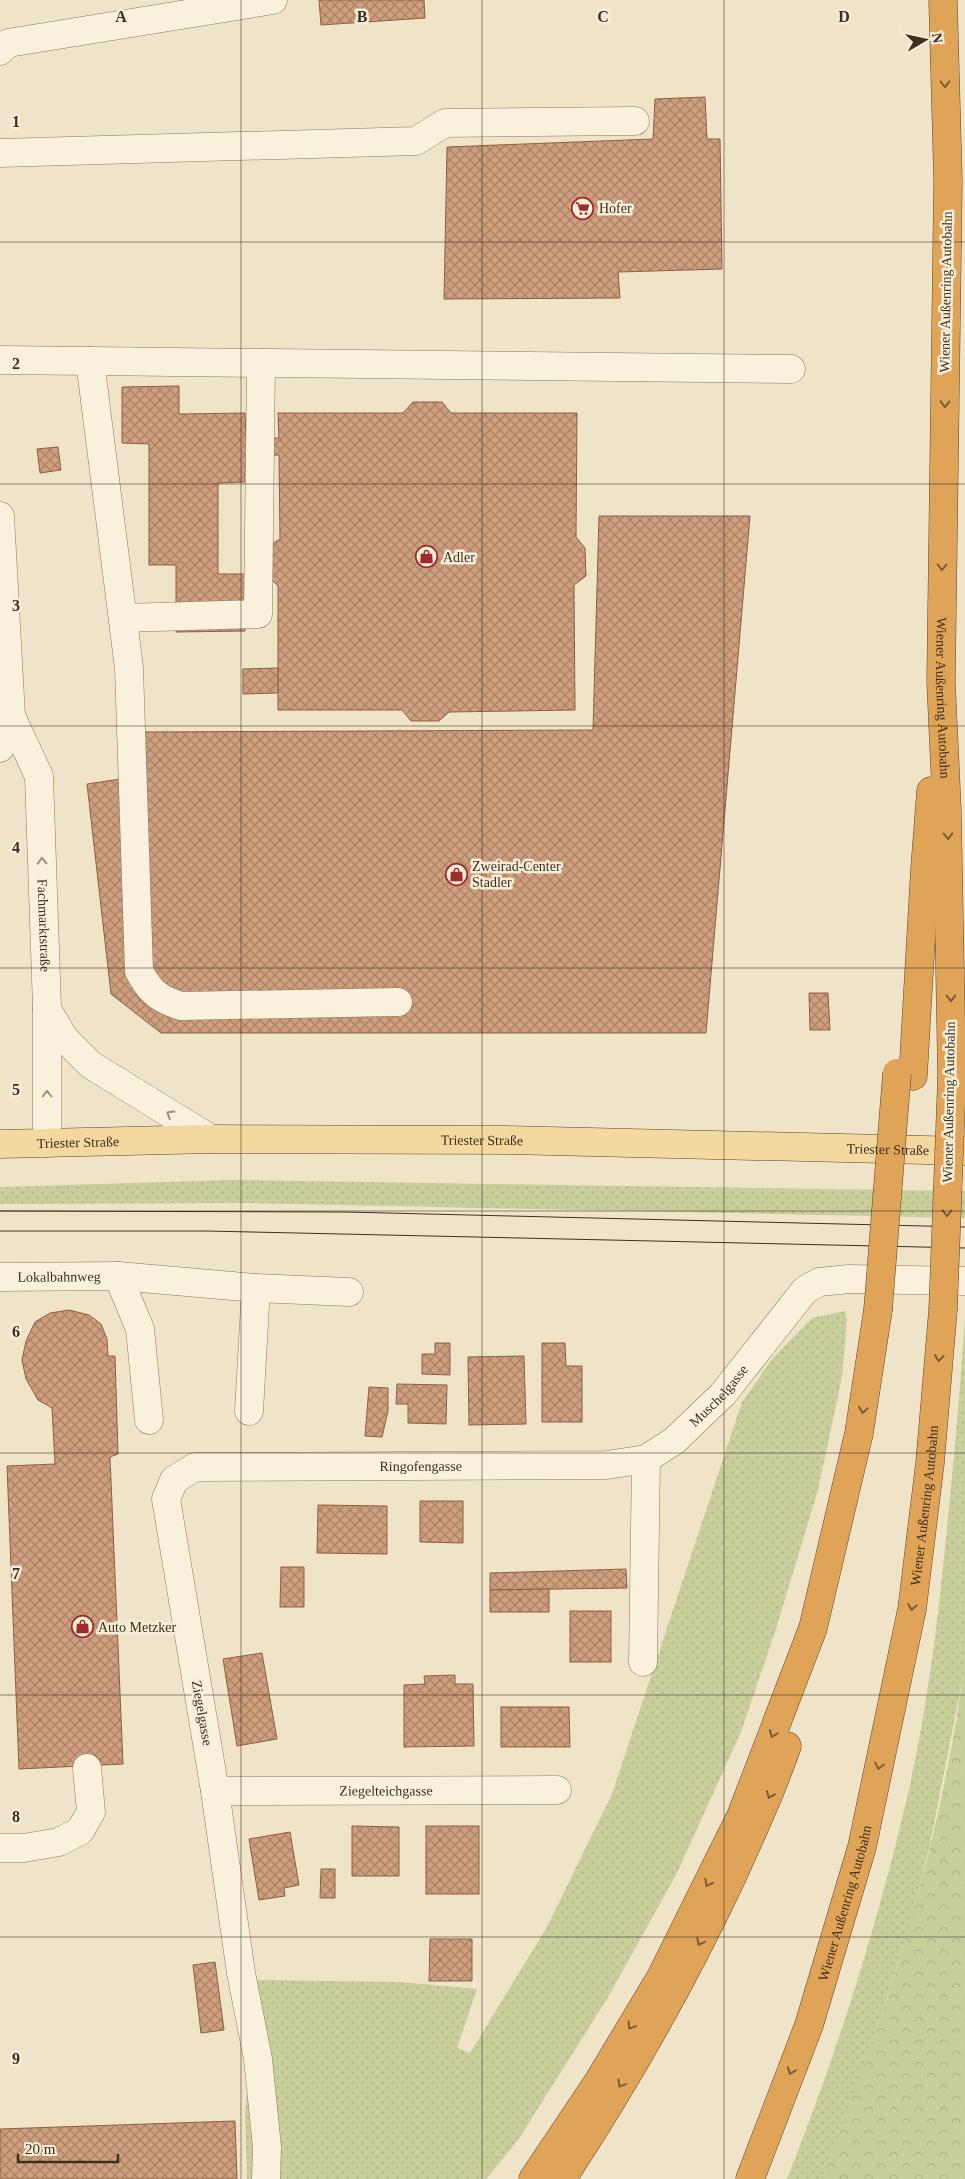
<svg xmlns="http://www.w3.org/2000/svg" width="965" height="2179" viewBox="0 0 965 2179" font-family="'Times New Roman',serif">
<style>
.grass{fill:url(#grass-dots)}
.forest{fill:url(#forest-crowns)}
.building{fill:url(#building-cross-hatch);stroke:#8d5f41}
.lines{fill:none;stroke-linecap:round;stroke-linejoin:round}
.minor-casing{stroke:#8d765c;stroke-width:29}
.major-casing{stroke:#5b4430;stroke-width:29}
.highway-casing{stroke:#5b4430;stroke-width:29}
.minor{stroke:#faf1dc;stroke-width:28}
.major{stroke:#f3d9a0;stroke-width:28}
.highway{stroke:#e0a458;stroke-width:28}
.tram{stroke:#3d2e20;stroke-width:1}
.highway-bridge-casing{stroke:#5b4430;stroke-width:29;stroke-linecap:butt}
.highway-bridge{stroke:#e0a458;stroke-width:28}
.oneway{stroke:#7e5d36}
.oneway2{stroke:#9c907e}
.grid{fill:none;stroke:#3d2e20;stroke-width:1;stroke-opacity:0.55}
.labels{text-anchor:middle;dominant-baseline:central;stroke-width:5;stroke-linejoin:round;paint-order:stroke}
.poi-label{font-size:14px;fill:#3d2e20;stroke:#f7eed8;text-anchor:start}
.street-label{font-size:14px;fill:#3d2e20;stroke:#f7eed8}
.grid-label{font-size:16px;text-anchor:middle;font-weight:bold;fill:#3d2e20;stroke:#f7eed8;stroke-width:5;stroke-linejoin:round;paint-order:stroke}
</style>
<defs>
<pattern id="grass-dots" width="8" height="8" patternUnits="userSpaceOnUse" patternTransform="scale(1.25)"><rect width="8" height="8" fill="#c9cf9b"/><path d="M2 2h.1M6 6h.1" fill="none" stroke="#aeb285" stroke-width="1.8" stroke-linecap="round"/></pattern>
<pattern id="forest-crowns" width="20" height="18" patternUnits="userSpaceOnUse" patternTransform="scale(1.25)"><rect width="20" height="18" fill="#c9cf9b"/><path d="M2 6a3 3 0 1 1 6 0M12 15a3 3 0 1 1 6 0" fill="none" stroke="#aeb285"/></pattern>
<pattern id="building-cross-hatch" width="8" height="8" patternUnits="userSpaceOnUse" patternTransform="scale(1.25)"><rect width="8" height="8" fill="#cf9f7d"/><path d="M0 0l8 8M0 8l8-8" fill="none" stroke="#a98266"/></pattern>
</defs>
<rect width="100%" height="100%" fill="#f0e4c8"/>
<g class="grass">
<polygon points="232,1180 965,1191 965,1218 239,1203 0,1204 0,1187"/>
<polygon points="845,1311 847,1320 842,1377 818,1490 776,1629 741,1732 677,1873 607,1999 518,2140 486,2179 247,2179 245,2115 256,1980 401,1982 477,1989 457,2048 470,2053 547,1927 612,1794 742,1402 773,1358 812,1318"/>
<path d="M965 1317V1659L962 1682 930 1844 911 1921 861 2078 822 2179H787C837 2053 879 1921 909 1789 927 1709 937 1628 945 1547 953 1470 960 1394 965 1317Z"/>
</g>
<path class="forest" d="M965 1659V2179H822C887 2011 943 1839 965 1659Z"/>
<g class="building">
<polygon points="319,0 424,0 425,18 321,25"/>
<polygon points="705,97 707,139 720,139 722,269 618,272 620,298 444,299 447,147 653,139 655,99"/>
<polygon points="179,386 179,414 245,413 246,439 279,438 278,413 403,413 413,402 442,402 451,413 577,413 576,537 585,548 586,576 574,585 575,710 449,712 439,721 411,721 402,710 278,710 278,586 267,575 268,546 280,539 279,455 246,456 245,482 218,483 218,574 245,574 245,631 176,632 176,565 149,565 149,444 122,443 122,387"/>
<polygon points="58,447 61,470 40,473 37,449"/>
<polygon points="599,516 750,516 706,1033 161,1033 111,994 87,784 141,776 141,732 593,730"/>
<polygon points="278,668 278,693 243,694 243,669"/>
<polygon points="809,993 828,993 830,1030 810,1030"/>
<polygon points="69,1310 89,1315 101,1324 107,1339 108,1356 115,1356 118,1454 110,1457 123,1764 19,1769 7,1466 55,1464 52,1408 38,1400 26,1379 22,1360 26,1341 35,1322 50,1313"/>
<polygon points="435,1343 450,1343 450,1375 422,1374 422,1354 435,1354"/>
<polygon points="542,1343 565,1343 566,1366 582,1366 582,1422 542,1422"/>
<polygon points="524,1356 526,1424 469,1425 468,1357"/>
<polygon points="397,1384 447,1385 446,1424 408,1423 408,1404 396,1404"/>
<polygon points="369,1387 388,1388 388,1411 382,1437 365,1436"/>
<polygon points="420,1501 463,1501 463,1543 420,1542"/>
<polygon points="318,1505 387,1506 387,1554 317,1553"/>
<polygon points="281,1567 304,1567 304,1607 280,1607"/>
<polygon points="626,1569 627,1588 490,1590 490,1573"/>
<polygon points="549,1589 549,1612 490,1612 490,1590"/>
<rect x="570" y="1611" width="41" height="51"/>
<polygon points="262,1653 277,1739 237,1746 223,1659"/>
<polygon points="455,1675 455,1684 473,1684 474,1746 404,1747 404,1685 425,1684 424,1676"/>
<polygon points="501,1707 569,1707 570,1747 501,1747"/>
<polygon points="352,1826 399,1827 399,1876 352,1876"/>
<rect x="426" y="1826" width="53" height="68"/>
<polygon points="290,1832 299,1885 284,1888 285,1896 259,1900 249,1839"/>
<polygon points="321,1869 335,1869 335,1898 320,1898"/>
<polygon points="430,1939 472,1939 472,1981 429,1981"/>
<polygon points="215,1962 224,2030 201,2033 193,1965"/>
<polygon points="235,2121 237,2179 0,2179 0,2129"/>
</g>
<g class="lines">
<defs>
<g id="minor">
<polyline points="0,51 8,43 273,0"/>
<polyline points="0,153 416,141 445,123 635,121"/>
<polyline points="0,360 90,361"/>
<path id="s1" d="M0 516 11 716 39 776 47 1007V1143"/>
<polyline points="123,618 258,614 261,363"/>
<polyline points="0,748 11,716"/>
<path d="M398 1002 181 1006C159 999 150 992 139 971L129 668 90 361 791 369"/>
<polyline points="47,1009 64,1038 91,1065 211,1139"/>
<polyline points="118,1276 140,1329 149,1420"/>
<path id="s2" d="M0 1277 118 1276 256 1288 349 1292"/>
<polyline points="249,1411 256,1288"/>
<path id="s3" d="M643 1662 646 1459 674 1441 723 1394 805 1290 819 1282 849 1279 965 1281"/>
<path id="s4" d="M215 1791 557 1790"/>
<polyline points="0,1848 24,1848 59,1842 80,1831 91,1812 87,1768"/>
<path id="s5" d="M266 2179 267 2147 258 2059 241 1973 215 1791 166 1499 174 1480 195 1467 607 1465 646 1459"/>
</g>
<g id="major">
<path id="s6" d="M0 1144 211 1139 508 1140 965 1151"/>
</g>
<g id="highway">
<path id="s7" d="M943 0 948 181 941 682 947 811 952 1077"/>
<polyline points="913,1076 925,868 931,791"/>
<polyline points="533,2179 598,2082 661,1977 741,1816 813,1628 859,1433 878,1310"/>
<path d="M562 2179C625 2083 682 1983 731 1879 751 1835 771 1792 787 1746"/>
<path id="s8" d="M750 2179 809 2025 862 1847 912 1609 930 1463 943 1310"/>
</g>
</defs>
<use href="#minor" class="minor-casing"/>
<use href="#major" class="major-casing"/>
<use href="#highway" class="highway-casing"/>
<use href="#minor" class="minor"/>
<use href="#major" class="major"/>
<use href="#highway" class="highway"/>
<g class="tram">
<polyline points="0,1211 345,1212 965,1227"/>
<polyline points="0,1231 207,1231 965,1248"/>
</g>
<defs>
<g id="highway-bridge">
<polyline points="878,1310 897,1073"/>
<polyline points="943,1310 952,1077"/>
</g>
</defs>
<use href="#highway-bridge" class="highway-bridge-casing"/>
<use href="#highway-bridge" class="highway-bridge"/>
</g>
<defs><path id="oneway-chevron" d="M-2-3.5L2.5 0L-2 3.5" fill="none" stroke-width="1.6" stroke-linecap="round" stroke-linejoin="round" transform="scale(1.25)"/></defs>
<g class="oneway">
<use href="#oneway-chevron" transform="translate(945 84) rotate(88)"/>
<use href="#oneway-chevron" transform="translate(945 404) rotate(91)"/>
<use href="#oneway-chevron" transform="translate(942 567) rotate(91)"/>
<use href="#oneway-chevron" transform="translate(948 836) rotate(89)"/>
<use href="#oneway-chevron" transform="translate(951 998) rotate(89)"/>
<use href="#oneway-chevron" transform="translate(947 1213) rotate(92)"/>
<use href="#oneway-chevron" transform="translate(939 1358) rotate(95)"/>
<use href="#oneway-chevron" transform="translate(863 1410) rotate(99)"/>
<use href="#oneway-chevron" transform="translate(912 1607) rotate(99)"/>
<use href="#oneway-chevron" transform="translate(773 1734) rotate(111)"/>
<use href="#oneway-chevron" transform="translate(879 1766) rotate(102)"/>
<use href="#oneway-chevron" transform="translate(770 1795) rotate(113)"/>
<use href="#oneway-chevron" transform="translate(708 1883) rotate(117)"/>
<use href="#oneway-chevron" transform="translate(700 1942) rotate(118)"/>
<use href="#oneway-chevron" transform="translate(631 2026) rotate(121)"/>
<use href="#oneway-chevron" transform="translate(791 2071) rotate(111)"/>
<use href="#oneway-chevron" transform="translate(621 2084) rotate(121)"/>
</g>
<g class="oneway2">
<use href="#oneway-chevron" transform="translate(42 861) rotate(-92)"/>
<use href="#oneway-chevron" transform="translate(47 1094) rotate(-90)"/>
<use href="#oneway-chevron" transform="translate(170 1114) rotate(-148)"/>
</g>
<path class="grid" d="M241 0V2179M482 0V2179M724 0V2179M0 242H965M0 484H965M0 726H965M0 968H965M0 1211H965M0 1453H965M0 1695H965M0 1937H965"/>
<defs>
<symbol id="supermarket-ring" viewBox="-11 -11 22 22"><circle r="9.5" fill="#f7eed8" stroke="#9e2a2b" stroke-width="1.5"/><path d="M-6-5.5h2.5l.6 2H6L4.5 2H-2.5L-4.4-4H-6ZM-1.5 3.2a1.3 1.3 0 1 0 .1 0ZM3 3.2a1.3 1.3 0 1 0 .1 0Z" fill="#9e2a2b"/></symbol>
<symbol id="shop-ring" viewBox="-11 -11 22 22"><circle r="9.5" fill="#f7eed8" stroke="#9e2a2b" stroke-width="1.5"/><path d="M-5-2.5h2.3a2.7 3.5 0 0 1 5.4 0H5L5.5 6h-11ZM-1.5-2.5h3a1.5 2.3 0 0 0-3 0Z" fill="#9e2a2b"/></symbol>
</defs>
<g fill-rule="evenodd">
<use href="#supermarket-ring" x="570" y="196" width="25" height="25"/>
<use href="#shop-ring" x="414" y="544" width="25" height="25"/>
<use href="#shop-ring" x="444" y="862" width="25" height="25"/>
<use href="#shop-ring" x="70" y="1614" width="25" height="25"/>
</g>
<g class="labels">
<g class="poi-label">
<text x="599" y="208">Hofer</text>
<text x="443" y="557">Adler</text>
<text x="472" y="866">Zweirad-Center<tspan x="472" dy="16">Stadler</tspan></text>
<text x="98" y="1627">Auto Metzker</text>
</g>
<g class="street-label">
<text transform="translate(946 292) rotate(-89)">Wiener Außenring Autobahn</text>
<text stroke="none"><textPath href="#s7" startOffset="698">Wiener Außenring Autobahn</textPath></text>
<text stroke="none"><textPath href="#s1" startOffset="416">Fachmarktstraße</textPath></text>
<text transform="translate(949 1102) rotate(-89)">Wiener Außenring Autobahn</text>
<text stroke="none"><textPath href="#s6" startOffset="482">Triester Straße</textPath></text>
<text stroke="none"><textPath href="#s6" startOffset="78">Triester Straße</textPath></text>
<text stroke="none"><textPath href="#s6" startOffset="888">Triester Straße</textPath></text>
<text stroke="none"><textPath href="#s2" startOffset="59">Lokalbahnweg</textPath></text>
<text stroke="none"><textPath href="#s3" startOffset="300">Muschelgasse</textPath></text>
<text stroke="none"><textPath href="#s5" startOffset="959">Ringofengasse</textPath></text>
<text stroke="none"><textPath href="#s8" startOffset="698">Wiener Außenring Autobahn</textPath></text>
<text transform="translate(202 1713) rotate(80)">Ziegelgasse</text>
<text stroke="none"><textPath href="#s4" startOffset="171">Ziegelteichgasse</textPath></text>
<text stroke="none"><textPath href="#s8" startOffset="292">Wiener Außenring Autobahn</textPath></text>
</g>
</g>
<g class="grid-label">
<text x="121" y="22">A</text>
<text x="362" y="22">B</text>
<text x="603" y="22">C</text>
<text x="844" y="22">D</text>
<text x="16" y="127">1</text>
<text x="16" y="369">2</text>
<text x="16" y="611">3</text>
<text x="16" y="853">4</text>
<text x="16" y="1095">5</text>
<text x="16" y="1337">6</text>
<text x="16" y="1579">7</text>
<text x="16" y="1822">8</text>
<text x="16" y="2064">9</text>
</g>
<g transform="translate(925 40) rotate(81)" stroke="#f7eed8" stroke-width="4" paint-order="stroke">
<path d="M0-4L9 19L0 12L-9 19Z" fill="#3d2e20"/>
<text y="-8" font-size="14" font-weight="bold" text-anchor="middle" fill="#3d2e20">N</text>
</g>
<path d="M18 2154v8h100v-8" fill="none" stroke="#3d2e20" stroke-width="2.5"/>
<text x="25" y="2154" font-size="15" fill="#3d2e20" stroke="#f7eed8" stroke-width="4" paint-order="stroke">20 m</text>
</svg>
